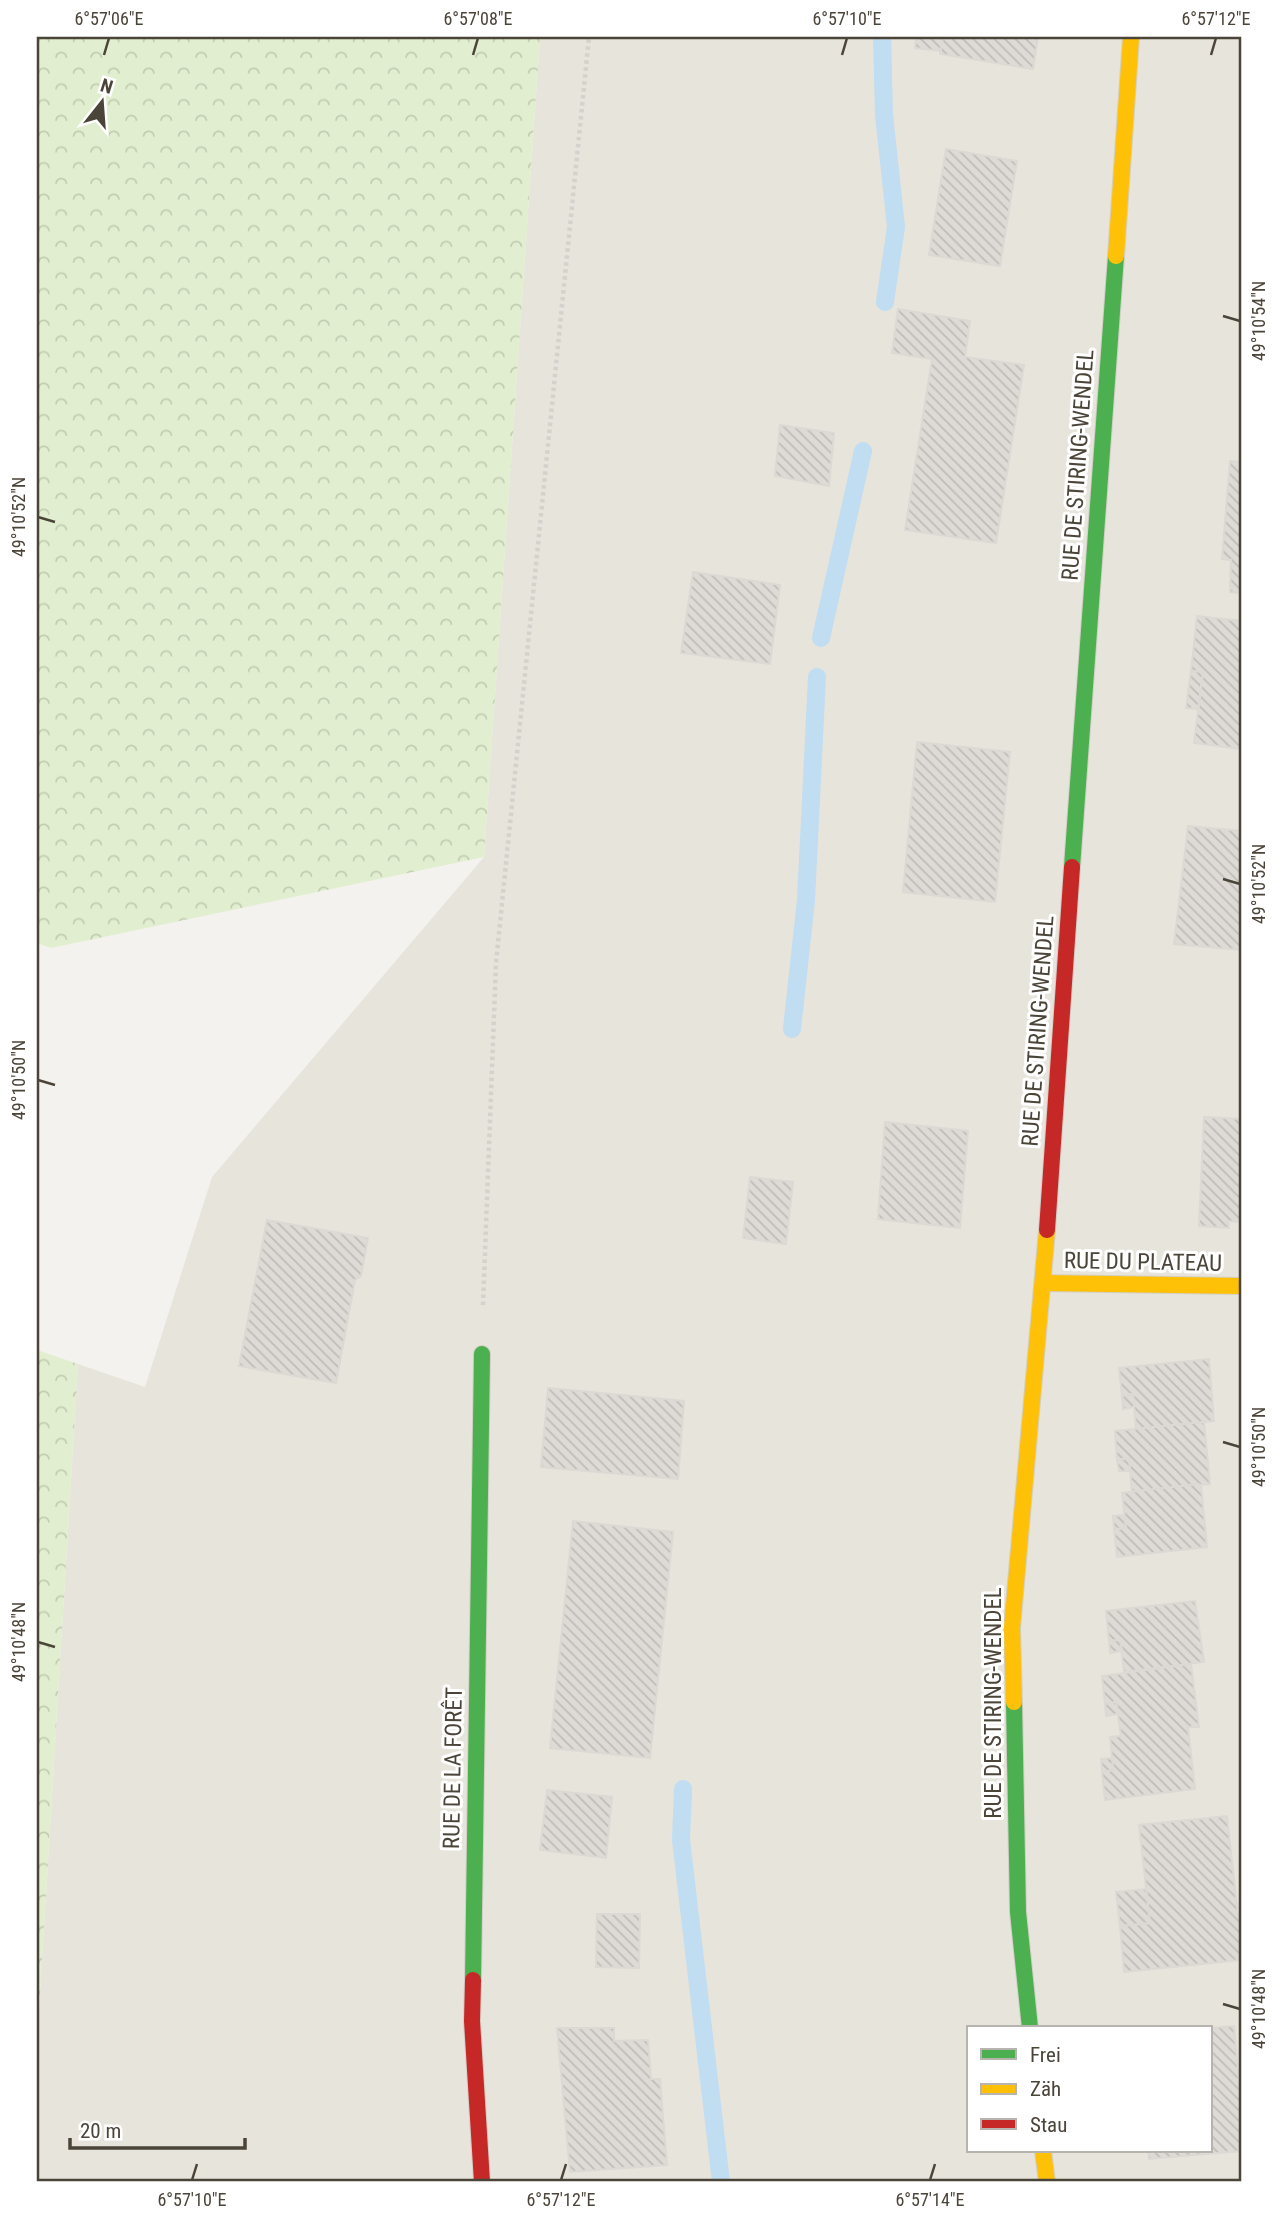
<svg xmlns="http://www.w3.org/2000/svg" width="1278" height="2219" viewBox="0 0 1278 2219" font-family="'Roboto Condensed',sans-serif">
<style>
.residential{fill:#e7e4dc;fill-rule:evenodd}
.forest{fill:url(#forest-crowns)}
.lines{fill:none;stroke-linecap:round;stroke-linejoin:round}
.stream{stroke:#c0ddf1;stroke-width:18}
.building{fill:url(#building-back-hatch);stroke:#dcd9d4;stroke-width:2}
.fast-casing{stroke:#d3cfc5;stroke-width:18}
.slow-casing{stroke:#d3cfc5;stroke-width:18}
.jam-casing{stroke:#d3cfc5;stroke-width:18}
.path{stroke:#d3d2cc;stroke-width:4.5;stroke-dasharray:3.5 3.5;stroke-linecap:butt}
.fast{stroke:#4caf50;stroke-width:16}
.slow{stroke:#ffc107;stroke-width:16}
.jam{stroke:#c62828;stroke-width:16}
.ticks{fill:none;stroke:#4b4439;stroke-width:2.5}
.labels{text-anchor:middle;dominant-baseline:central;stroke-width:6;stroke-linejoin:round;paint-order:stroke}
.street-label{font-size:23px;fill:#4b4439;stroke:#fff}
.neatline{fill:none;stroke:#4b4439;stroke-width:2.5}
.ticks-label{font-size:18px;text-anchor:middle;fill:#4b4439}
</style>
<defs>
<pattern id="forest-crowns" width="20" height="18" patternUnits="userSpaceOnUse" patternTransform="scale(1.75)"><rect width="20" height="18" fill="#e1eecf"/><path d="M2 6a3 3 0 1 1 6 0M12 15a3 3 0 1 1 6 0" fill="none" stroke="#c3cdb2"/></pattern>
<pattern id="building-back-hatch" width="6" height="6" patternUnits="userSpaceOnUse" patternTransform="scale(1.75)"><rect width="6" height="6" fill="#dedbd6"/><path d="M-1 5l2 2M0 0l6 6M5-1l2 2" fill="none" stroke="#c0bdb8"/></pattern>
</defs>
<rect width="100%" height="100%" fill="#f4f2ee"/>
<path class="residential" d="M540 37H1241V2182H37V2044L78 1364 145 1387 212 1177 484 857ZM968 2028H1210V2151H968Z"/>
<g class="forest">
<polygon points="37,37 540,37 484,857 51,948 37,943"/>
<polygon points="37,1350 78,1364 37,2044"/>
</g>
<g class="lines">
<g class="stream">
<polyline points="882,37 884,115 896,227 885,302"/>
<polyline points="821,638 863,451"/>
<polyline points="792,1029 806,900 817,677"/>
<polyline points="683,1789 681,1840 721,2182"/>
</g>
</g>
<g class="building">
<polygon points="916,37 943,37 941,51 915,48"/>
<polygon points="943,37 1038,37 1033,69 940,54"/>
<polygon points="946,149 1017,161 1000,266 929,255"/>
<polygon points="898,309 970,321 965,357 1024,365 996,543 905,530 932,359 892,353"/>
<polygon points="780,425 834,433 829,486 775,476"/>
<polygon points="1230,461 1241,462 1241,593 1230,592 1231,560 1222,559"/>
<polygon points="693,572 780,585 770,664 681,653"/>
<polygon points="1197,616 1241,621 1241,749 1194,743 1203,672 1191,671"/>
<polygon points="1191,671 1203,672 1198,709 1186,708"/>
<polygon points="917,742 1010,752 995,902 903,892"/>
<polygon points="1188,826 1241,831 1241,950 1174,944"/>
<polygon points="1204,1117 1241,1119 1241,1222 1228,1221 1229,1228 1199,1226"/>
<polygon points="885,1122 968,1131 960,1228 878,1219"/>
<polygon points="750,1177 793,1182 786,1244 743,1238"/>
<polygon points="267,1220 368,1238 361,1276 355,1280 336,1383 239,1366"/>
<polygon points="1209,1359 1214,1421 1136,1429 1133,1394 1122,1396 1119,1368"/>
<polygon points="548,1388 684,1401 678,1479 541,1467"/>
<polygon points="1133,1394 1134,1407 1123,1409 1122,1396"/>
<polygon points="1204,1422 1210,1484 1132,1492 1129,1458 1117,1460 1115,1431"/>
<polygon points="1129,1458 1130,1471 1119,1471 1117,1460"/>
<polygon points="1198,1484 1201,1485 1207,1547 1117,1557 1114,1529 1126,1528 1122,1493"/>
<polygon points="1124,1515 1126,1528 1114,1529 1113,1516"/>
<polygon points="573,1521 673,1532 650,1758 550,1748"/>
<polygon points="1195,1601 1204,1662 1124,1672 1120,1640 1109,1641 1106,1611"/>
<polygon points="1120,1640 1122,1651 1110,1653 1109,1641"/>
<polygon points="1191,1664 1199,1727 1188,1727 1195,1789 1105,1800 1102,1772 1113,1770 1110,1737 1121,1736 1116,1702 1105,1704 1102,1676"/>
<polygon points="1116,1702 1118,1714 1106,1716 1105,1704"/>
<polygon points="1112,1758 1113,1770 1102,1772 1101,1759"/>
<polygon points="547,1790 612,1797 606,1858 540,1850"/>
<polygon points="1227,1816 1238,1915 1241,1914 1241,1960 1124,1972 1120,1926 1150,1923 1139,1825"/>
<polygon points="1146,1889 1150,1923 1120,1926 1116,1892"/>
<polygon points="597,1914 640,1914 639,1968 596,1967"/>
<polygon points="1234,2026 1241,2104 1241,2151 1149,2159 1148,2151 1210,2151 1210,2028"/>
<polygon points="557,2028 614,2028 614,2041 648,2040 651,2079 660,2079 667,2165 570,2172"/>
</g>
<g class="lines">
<defs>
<g id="fast">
<polyline points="1072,867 1116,256"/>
<polyline points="1014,1702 1018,1912 1030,2028"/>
<polyline points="473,1980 482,1354"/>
</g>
<g id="slow">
<polyline points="1116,256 1131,37"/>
<polyline points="1043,1283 1241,1286"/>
<polyline points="1014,1702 1012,1628 1047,1230"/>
<polyline points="1043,2151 1047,2182"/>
</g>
<g id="jam">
<polyline points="1047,1230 1072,867"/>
<polyline points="473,1980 472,2021 482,2182"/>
</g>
</defs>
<use href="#fast" class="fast-casing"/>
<use href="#slow" class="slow-casing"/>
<use href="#jam" class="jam-casing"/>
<polyline class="path" points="483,1305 496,963 589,37"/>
<use href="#fast" class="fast"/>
<use href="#slow" class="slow"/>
<use href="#jam" class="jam"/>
</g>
<path class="ticks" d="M104 55 109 38M473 55 478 38M842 55 847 38M1211 55 1216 38M1223 316 1240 321M38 517 55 522M1223 879 1240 884M38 1080 55 1085M1223 1442 1240 1447M38 1642 55 1647M1223 2004 1240 2009M192 2180 197 2164M561 2180 566 2164M930 2180 935 2164"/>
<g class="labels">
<g class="street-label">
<text transform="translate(1078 465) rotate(-86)">RUE DE STIRING-WENDEL</text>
<text transform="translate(1038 1031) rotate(-86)">RUE DE STIRING-WENDEL</text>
<text transform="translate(1143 1262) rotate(1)">RUE DU PLATEAU</text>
<text transform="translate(993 1703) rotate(-90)">RUE DE STIRING-WENDEL</text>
<text transform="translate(453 1768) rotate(-89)">RUE DE LA FORÊT</text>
</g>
</g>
<rect width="1278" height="2219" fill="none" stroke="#ffffff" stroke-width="77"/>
<rect x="967" y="2026" width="245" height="126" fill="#ffffff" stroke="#b7b4b0" stroke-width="2"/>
<rect x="981" y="2049" width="35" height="10" fill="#4caf50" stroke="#b7b4b0" stroke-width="2"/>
<text x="1030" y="2062" font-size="21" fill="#4b4439">Frei</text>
<rect x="981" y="2084" width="35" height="10" fill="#ffc107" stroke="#b7b4b0" stroke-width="2"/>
<text x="1030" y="2096" font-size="21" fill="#4b4439">Zäh</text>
<rect x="981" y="2119" width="35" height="10" fill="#c62828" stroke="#b7b4b0" stroke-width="2"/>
<text x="1030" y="2132" font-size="21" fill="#4b4439">Stau</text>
<g transform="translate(102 102) rotate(17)" stroke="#ffffff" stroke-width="5" paint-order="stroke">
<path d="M0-5L12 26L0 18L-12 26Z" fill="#4b4439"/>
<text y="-10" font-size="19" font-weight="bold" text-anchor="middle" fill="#4b4439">N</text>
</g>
<path d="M70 2138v10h175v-10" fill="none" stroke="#4b4439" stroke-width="3.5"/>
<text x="80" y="2138" font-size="21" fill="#4b4439" stroke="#ffffff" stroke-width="5" paint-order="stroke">20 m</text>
<rect x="38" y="38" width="1202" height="2142" class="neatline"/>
<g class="ticks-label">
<text x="109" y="25">6°57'06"E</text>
<text x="478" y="25">6°57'08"E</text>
<text x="847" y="25">6°57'10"E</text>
<text x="1216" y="25">6°57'12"E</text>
<text transform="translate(1259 321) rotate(-90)" y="6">49°10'54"N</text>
<text transform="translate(19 517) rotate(-90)" y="6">49°10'52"N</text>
<text transform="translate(1259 884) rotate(-90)" y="6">49°10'52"N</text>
<text transform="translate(19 1080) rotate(-90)" y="6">49°10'50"N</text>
<text transform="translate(1259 1447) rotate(-90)" y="6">49°10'50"N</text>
<text transform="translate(19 1642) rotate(-90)" y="6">49°10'48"N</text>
<text transform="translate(1259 2009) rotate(-90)" y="6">49°10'48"N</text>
<text x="192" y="2206">6°57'10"E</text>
<text x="561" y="2206">6°57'12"E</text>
<text x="930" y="2206">6°57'14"E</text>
</g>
</svg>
